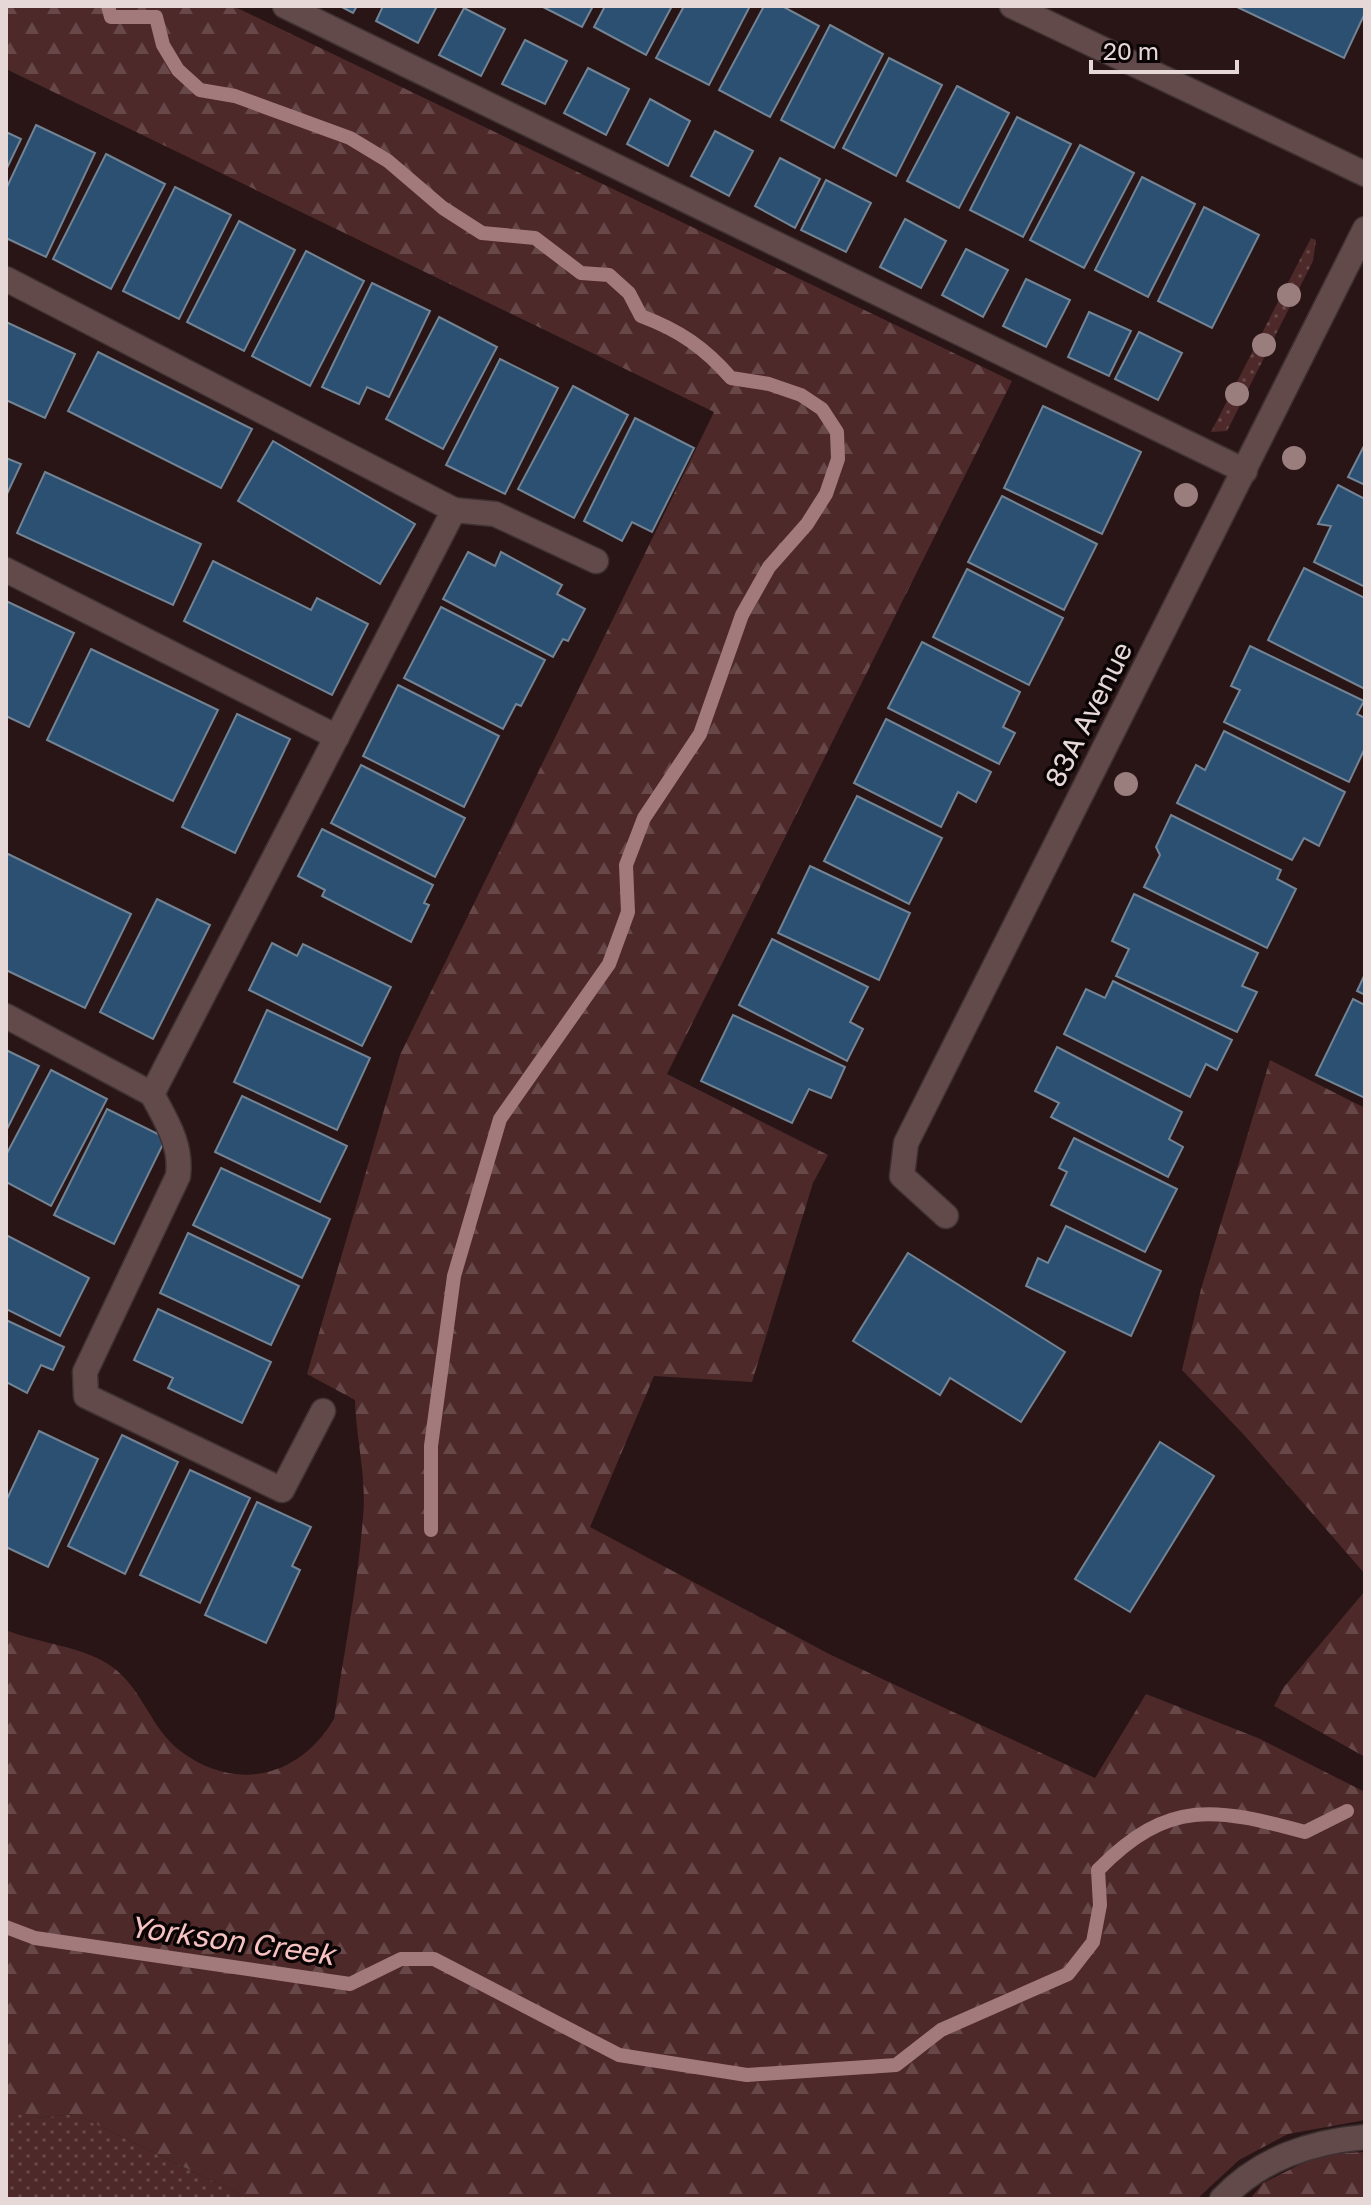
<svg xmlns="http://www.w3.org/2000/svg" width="1371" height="2205" viewBox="0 0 1371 2205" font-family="'Golos Text',sans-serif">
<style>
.grass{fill:url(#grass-dots)}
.forest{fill:url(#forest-firs)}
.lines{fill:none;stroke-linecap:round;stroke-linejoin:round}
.stream{stroke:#a37a7b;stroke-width:14}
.building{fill:#2c5072;stroke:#728394;stroke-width:2}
.minor-casing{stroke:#3f3132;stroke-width:27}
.minor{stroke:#624a4a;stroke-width:24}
.tree{fill:#9a7d7d}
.labels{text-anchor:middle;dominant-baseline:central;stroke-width:7;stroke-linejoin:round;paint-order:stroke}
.street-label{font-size:28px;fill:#e7d8d8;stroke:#0b0404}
.water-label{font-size:30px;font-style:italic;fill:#f6c2c2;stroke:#0b0404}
</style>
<defs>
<pattern id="grass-dots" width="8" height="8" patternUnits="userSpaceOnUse" patternTransform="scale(2)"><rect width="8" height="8" fill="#4d292a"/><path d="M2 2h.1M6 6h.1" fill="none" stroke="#674748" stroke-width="1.8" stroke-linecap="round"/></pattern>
<pattern id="forest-firs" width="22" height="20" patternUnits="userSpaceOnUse" patternTransform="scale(2)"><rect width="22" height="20" fill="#4d292a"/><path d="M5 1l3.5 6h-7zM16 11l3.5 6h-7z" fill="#674748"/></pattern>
</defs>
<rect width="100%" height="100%" fill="#291515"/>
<g class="grass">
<polygon points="1311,238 1316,240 1313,261 1227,431 1211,432"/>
<polygon points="6,2103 35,2118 75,2114 249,2199 6,2199"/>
</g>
<g class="forest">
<path d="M6 6H233L1012 381 667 1074 828 1155 813 1183 752 1382 654 1376 590 1527 831 1655 1095 1778 1146 1694 1258 1738 1365 1792V2120L1288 2134 1239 2160 1197 2199H249L75 2114 35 2118 6 2112V1630C39 1644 86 1646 115 1669 142 1690 152 1729 179 1750 235 1793 299 1778 334 1719 344 1652 358 1584 363 1517 367 1477 356 1440 355 1400L307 1374 400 1055 714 412 6 69Z"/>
<polygon points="1270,1060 1365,1108 1365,1574 1245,1436 1182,1370 1201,1289"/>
<polygon points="1365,1591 1365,1757 1274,1706 1284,1687"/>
<polygon points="1365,2152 1365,2199 1250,2199 1263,2183 1321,2154"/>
</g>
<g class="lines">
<g class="stream">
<path d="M108 6 111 17H156L163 45 178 70 200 90 235 96 350 138 388 161 443 208 482 233 535 238 581 273 609 275 629 293 641 316C679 330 705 348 731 378L769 384 801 395 822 409 837 432 838 459 826 494 807 524 769 567 742 615 700 734 644 818 626 865 628 912 609 964 500 1119 454 1276 431 1446V1530"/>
<path d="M6 1927 35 1938 350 1984 401 1959H434L619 2055 747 2075 896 2065 941 2030 1068 1974 1093 1942 1100 1905 1098 1870C1168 1798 1216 1808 1305 1832L1347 1811"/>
</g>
</g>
<g class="building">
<polygon points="340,6 357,6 353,13"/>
<polygon points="383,6 437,6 418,43 376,21"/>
<polygon points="541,6 593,6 582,27"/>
<polygon points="605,6 672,6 646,55 594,27"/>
<polygon points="684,6 750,6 709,85 656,58"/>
<polygon points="764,6 782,6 819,26 770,117 719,90"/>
<polygon points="1235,6 1365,6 1365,13 1344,58"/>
<polygon points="464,8 505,29 481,76 439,55"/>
<polygon points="830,25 883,54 834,148 781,120"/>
<polygon points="525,40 567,61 545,104 502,84"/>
<polygon points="889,58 942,85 896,176 843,148"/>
<polygon points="588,68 629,89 606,135 564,113"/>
<polygon points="957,86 1009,113 959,208 907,181"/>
<polygon points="650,99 690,121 668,166 627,144"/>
<polygon points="1017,117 1071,144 1023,237 970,210"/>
<polygon points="36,125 95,153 46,257 6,238 6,189"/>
<polygon points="715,131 753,151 729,196 691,176"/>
<polygon points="6,132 21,139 6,170"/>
<polygon points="1080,145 1134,173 1084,268 1030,240"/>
<polygon points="106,154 165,184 111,289 53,259"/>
<polygon points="780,158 820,179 795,228 755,206"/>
<polygon points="1142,177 1195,204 1148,297 1095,270"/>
<polygon points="826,180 871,203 846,252 801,230"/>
<polygon points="175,187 231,215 179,319 123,291"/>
<polygon points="1204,207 1259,235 1212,328 1158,301"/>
<polygon points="905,219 946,241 921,288 880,267"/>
<polygon points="239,221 295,250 244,351 187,322"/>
<polygon points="966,249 1008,270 983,317 942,295"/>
<polygon points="306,251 364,281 310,386 252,356"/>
<polygon points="1026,279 1070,300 1046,347 1003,326"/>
<polygon points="372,283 430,311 389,397 367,387 359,404 322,387"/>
<polygon points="1089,312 1131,331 1109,376 1068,357"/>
<polygon points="439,317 497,347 443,449 386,419"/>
<polygon points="6,322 75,354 45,418 6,400"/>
<polygon points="1139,332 1182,353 1158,400 1115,379"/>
<polygon points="98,352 252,429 221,488 68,411"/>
<polygon points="500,359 558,388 505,494 446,465"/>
<polygon points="573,386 628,415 574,518 518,489"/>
<polygon points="1043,406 1141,452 1102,534 1004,488"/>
<polygon points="635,418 694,448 652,532 632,522 622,541 584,521"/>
<polygon points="273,441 415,524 380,584 238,501"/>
<polygon points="1365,444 1365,485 1348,477"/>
<polygon points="6,458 21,464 6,496"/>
<polygon points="45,472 201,544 173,605 17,533"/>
<polygon points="1338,485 1365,499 1365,587 1314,562 1331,526 1318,524"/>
<polygon points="1002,496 1097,544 1064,610 968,562"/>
<polygon points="468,552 495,566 501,552 562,585 557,594 585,609 568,641 563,639 553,657 443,599"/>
<polygon points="213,561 311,610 317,598 368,624 332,695 184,621"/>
<polygon points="1304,568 1365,598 1365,689 1268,640"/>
<polygon points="967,569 1063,618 1029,685 933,637"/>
<polygon points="6,601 74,633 29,727 6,716"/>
<polygon points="441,607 545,660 521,706 516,704 503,729 404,678"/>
<polygon points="922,642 1020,692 1003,727 1015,733 999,764 888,708"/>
<polygon points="1250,646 1364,701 1357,714 1365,718 1365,748 1349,782 1224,722 1240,690 1231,686"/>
<polygon points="91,649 218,710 173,801 47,740"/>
<polygon points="398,685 499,736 464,807 363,756"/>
<polygon points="237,714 290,739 235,853 182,827"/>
<polygon points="886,719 991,772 976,802 958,792 941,827 854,783"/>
<polygon points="1224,731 1345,792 1319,846 1304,838 1292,860 1177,803 1196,765 1205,770"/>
<polygon points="361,765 465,818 435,877 331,823"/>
<polygon points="857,796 942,838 909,904 824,861"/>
<polygon points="1171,815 1281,870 1277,879 1296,889 1267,948 1144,887 1160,855 1156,847"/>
<polygon points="322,829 433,885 424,903 429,905 411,942 322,896 325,890 298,876"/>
<polygon points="6,853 131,914 85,1008 6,970"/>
<polygon points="810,866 910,913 879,980 778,933"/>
<polygon points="1134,894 1258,953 1242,986 1257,992 1237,1032 1116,976 1129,949 1112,941"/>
<polygon points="157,899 210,925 153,1039 100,1012"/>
<polygon points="772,939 868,987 850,1022 863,1029 847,1061 739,1005"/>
<polygon points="272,943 297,956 303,944 391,987 362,1046 249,990"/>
<polygon points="1365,974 1365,995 1357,991"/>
<polygon points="1113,981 1232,1040 1217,1070 1206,1064 1190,1097 1064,1034 1086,989 1105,998"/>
<polygon points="1353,999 1365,1005 1365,1098 1316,1075"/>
<polygon points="267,1010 370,1058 337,1130 234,1082"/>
<polygon points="733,1015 845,1067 831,1098 809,1089 792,1123 701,1081"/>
<polygon points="1057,1047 1182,1112 1169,1139 1183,1147 1168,1177 1051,1117 1059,1103 1035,1091"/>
<polygon points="6,1050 39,1066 6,1131"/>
<polygon points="51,1070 107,1099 51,1206 6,1182 6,1155"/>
<polygon points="242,1096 347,1146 320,1202 215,1152"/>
<polygon points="107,1109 166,1138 114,1244 54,1215"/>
<polygon points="1074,1138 1177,1189 1145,1252 1051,1205 1067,1172 1059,1168"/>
<polygon points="221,1168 330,1219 302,1278 193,1225"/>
<polygon points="1066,1226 1161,1271 1131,1336 1026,1286 1038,1258 1048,1263"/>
<polygon points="188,1233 299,1286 271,1345 160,1293"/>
<polygon points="6,1235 89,1278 60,1336 6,1309"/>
<polygon points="908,1253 1065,1352 1021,1422 950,1378 940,1395 853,1341"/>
<polygon points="158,1309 271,1362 242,1423 168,1388 173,1378 134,1360"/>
<polygon points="6,1320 64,1347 53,1370 41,1365 27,1393 6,1382"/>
<polygon points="39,1431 98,1459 48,1567 6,1547 6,1501"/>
<polygon points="122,1435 178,1462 125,1574 68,1546"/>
<polygon points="1160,1442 1214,1476 1130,1612 1075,1579"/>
<polygon points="190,1470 250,1498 200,1603 140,1575"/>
<polygon points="257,1502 311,1527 292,1566 300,1570 266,1643 205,1615"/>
</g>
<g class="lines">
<defs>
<g id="minor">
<polyline points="285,6 1245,471"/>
<polyline points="1012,6 1365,174"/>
<polyline points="6,279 454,510 152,1094 6,1016"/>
<polyline points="454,510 495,514 596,561"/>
<polyline points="6,570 337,737"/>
<path d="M152 1094C166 1121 182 1144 178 1176L85 1372 86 1396 282 1490 323 1411"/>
<polyline points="946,1216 902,1176 906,1143 1365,229"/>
<path d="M1222 2199C1261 2158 1311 2142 1365 2137"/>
</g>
</defs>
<use href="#minor" class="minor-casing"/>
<use href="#minor" class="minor"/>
</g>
<g class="tree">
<circle cx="1289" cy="295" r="12"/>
<circle cx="1264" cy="345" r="12"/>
<circle cx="1237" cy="394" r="12"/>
<circle cx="1294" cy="458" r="12"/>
<circle cx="1186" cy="495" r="12"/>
<circle cx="1126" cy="784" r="12"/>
</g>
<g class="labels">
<g class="street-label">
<text transform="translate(1088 714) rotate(-63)">83A Avenue</text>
</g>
<g class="water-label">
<text transform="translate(232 1940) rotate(8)">Yorkson Creek</text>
</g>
</g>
<rect width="1371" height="2205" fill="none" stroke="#e7d8d8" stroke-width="16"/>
<path d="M1091 60v12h146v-12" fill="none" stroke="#e7d8d8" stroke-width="4"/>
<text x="1103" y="60" font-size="24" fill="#e7d8d8" stroke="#0b0404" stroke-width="6" paint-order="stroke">20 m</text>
</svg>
